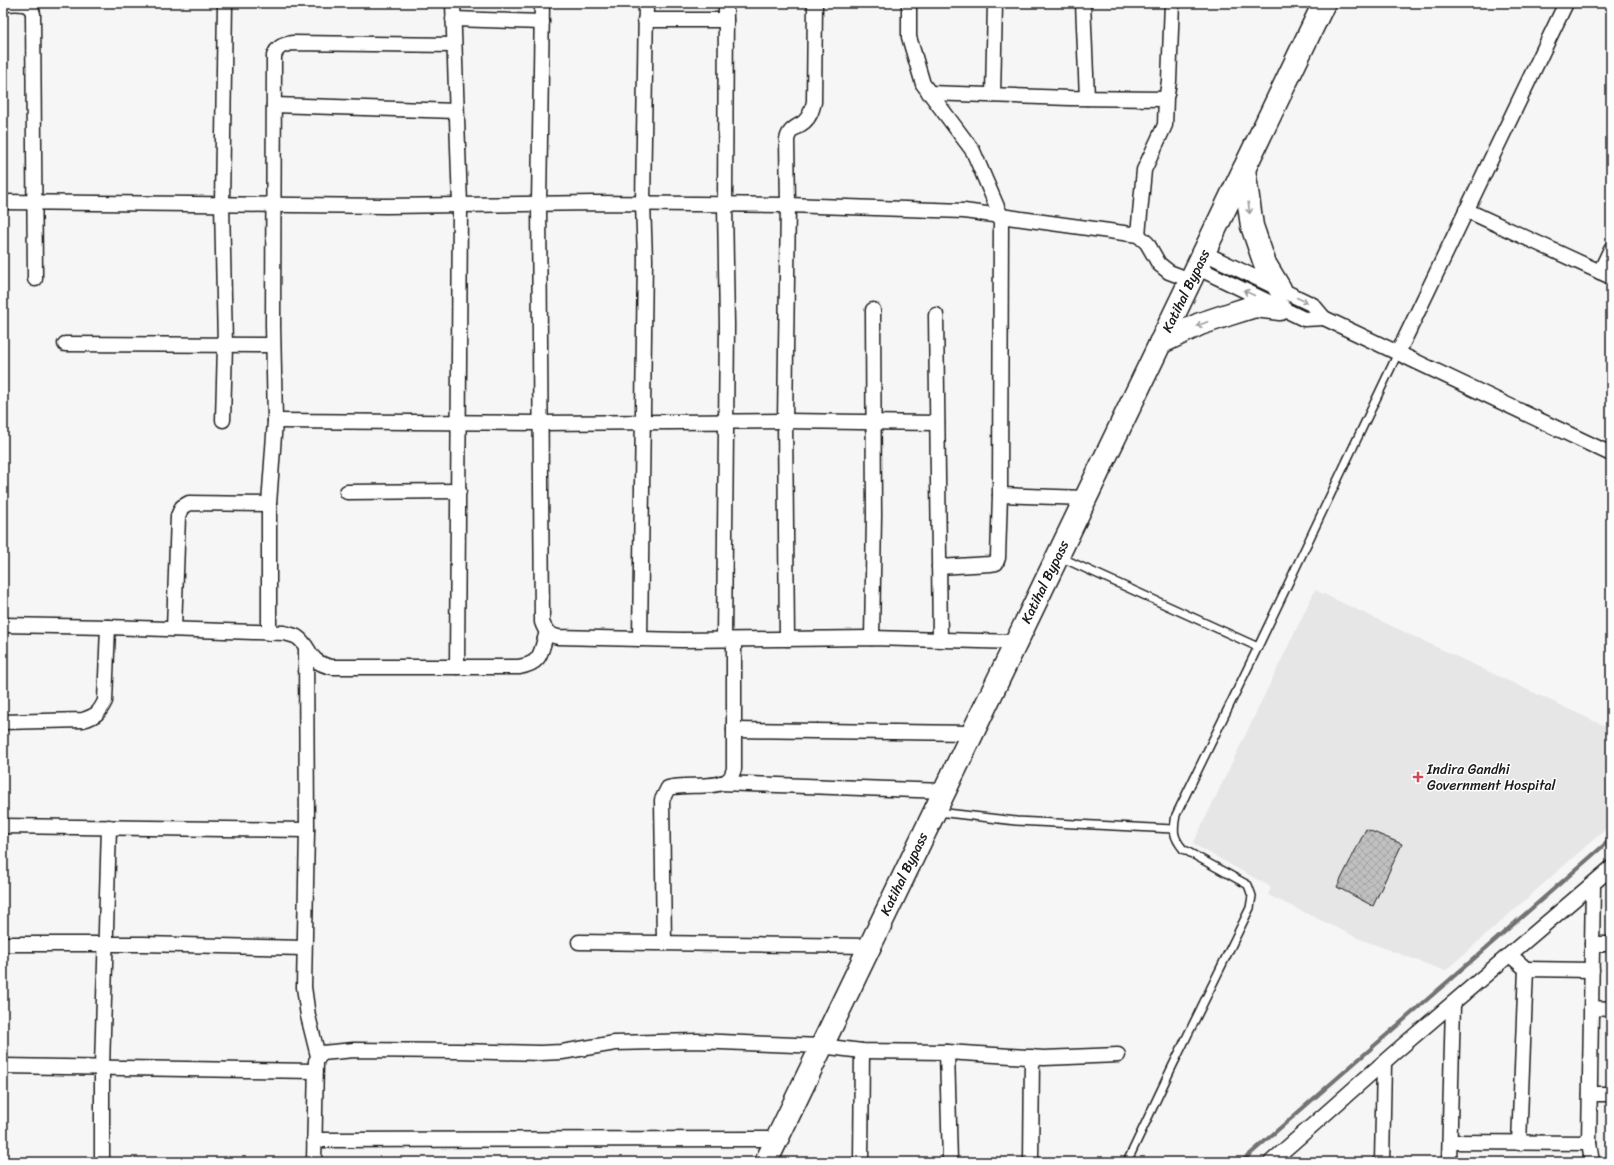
<svg xmlns="http://www.w3.org/2000/svg" width="1614" height="1165" viewBox="0 0 1614 1165" font-family="Sriracha,sans-serif">
<style>
.built{fill:#e6e6e6}
.lines{fill:none;stroke-linecap:round;stroke-linejoin:round}
.stream{stroke:#727272;stroke-width:4}
.building{fill:url(#building-cross-hatch);stroke:#1c1c1c}
.lane-casing{stroke:#1c1c1c;stroke-width:10}
.street-casing{stroke:#1c1c1c;stroke-width:17}
.primary-casing{stroke:#1c1c1c;stroke-width:25}
.lane{stroke:#fff;stroke-width:7}
.street{stroke:#fff;stroke-width:14}
.primary{stroke:#fff;stroke-width:22}
.oneway{stroke:#999}
.poi-dot{fill:#d1495b;stroke:#fff;stroke-width:1.5}
.labels{text-anchor:middle;dominant-baseline:central;stroke-width:3;stroke-linejoin:round;paint-order:stroke}
.street-label{font-size:14px;fill:#1c1c1c;stroke:#fff}
.poi-label{font-size:14px;fill:#1c1c1c;stroke:#fff;text-anchor:start}
</style>
<defs>
<pattern id="building-cross-hatch" width="8" height="8" patternUnits="userSpaceOnUse"><rect width="8" height="8" fill="#c0c0c0"/><path d="M0 0l8 8M0 8l8-8" fill="none" stroke="#a4a4a4"/></pattern>
</defs>
<rect width="100%" height="100%" fill="#f6f6f6"/>
<filter id="ink" filterUnits="userSpaceOnUse"><feTurbulence type="fractalNoise" baseFrequency=".025" numOctaves="2"/><feDisplacementMap in="SourceGraphic" scale="8" xChannelSelector="R" yChannelSelector="G"/><feConvolveMatrix kernelMatrix="1 2 1 2 8 2 1 2 1" color-interpolation-filters="sRGB"/></filter>
<g filter="url(#ink)">
<polygon class="built" points="1315,590 1611,729 1611,824 1445,971 1360,939 1268,895 1271,887 1193,844"/>
<g class="lines">
<polyline class="stream" points="1241,1162 1611,839"/>
</g>
<polygon class="building" points="1366,829 1402,844 1373,906 1337,887"/>
<g class="lines">
<defs>
<g id="lane">
<polyline points="1060,557 1258,647"/>
<polyline points="938,812 1016,821 1173,829"/>
<path d="M1127 1162 1171 1069 1250 908 1252 896 1248 885 1183 849C1173 837 1173 831 1176 815L1258 647 1398 353"/>
</g>
<g id="street">
<polyline points="453,3 460,205 457,667"/>
<path d="M542 3 539 204 542 622C545 631 549 635 558 637L682 640 872 638 1016 642"/>
<polyline points="909,3 909,37 923,84 973,151 1001,216 1000,495 998,558 996,563 990,564 939,567"/>
<polyline points="1083,3 1087,98"/>
<path d="M3 4C14 4 31 0 33 14L35 279"/>
<polyline points="453,19 542,22"/>
<polyline points="645,20 726,20"/>
<polyline points="929,93 1070,98 1164,99 1167,94 1169,81 1172,3"/>
<polyline points="993,95 995,3"/>
<polyline points="274,105 456,111"/>
<polyline points="3,202 386,206 595,203 788,205 964,211 1138,235 1147,243 1159,264 1169,272 1190,280"/>
<polyline points="1466,210 1611,277"/>
<polyline points="1138,235 1144,170 1165,125 1166,97"/>
<polyline points="1204,253 1313,305 1324,318 1611,454"/>
<polyline points="1196,267 1304,319 1324,318"/>
<polyline points="1600,272 1611,249"/>
<polyline points="936,315 940,639"/>
<polyline points="65,344 273,345"/>
<polyline points="1398,353 1566,3"/>
<polyline points="223,420 225,345 222,204 225,3"/>
<polyline points="275,421 540,423 785,421 937,423"/>
<polyline points="347,492 459,491"/>
<polyline points="1000,495 1086,498"/>
<path d="M3 625 108 627 284 633C288 634 293 635 297 637 312 647 306 662 332 667H519C543 663 540 652 547 632"/>
<polyline points="174,629 178,516 182,507 189,503 269,504"/>
<path d="M269 633V504L275 421 273 325 274 56C277 46 284 45 292 43L454 45"/>
<polyline points="872,638 874,516 873,310"/>
<polyline points="640,639 645,259 643,204 646,3"/>
<polyline points="724,639 727,325 725,205 726,3"/>
<path d="M787 639 785 421 788 205 787 140C789 129 796 128 804 122 810 117 812 110 814 102L815 3"/>
<polyline points="306,649 307,830 304,987 308,1016 318,1056"/>
<path d="M3 722 83 720C96 716 99 713 105 701L108 627"/>
<polyline points="734,730 972,733"/>
<polyline points="720,783 944,791"/>
<polyline points="3,826 307,830"/>
<polyline points="579,942 870,946"/>
<path d="M664 943 662 800 668 788C684 784 712 788 725 782 731 779 732 775 734 769V640"/>
<polyline points="3,944 143,944 304,948"/>
<polyline points="1592,944 1611,944"/>
<polyline points="1510,955 1526,969 1519,1143"/>
<polyline points="1526,969 1592,970"/>
<polyline points="1591,1008 1611,1009"/>
<polyline points="947,1052 950,1162"/>
<polyline points="3,1066 315,1071"/>
<polyline points="1590,1094 1611,1094"/>
<polyline points="314,1140 777,1139"/>
<polyline points="1450,1142 1589,1143"/>
<polyline points="102,1162 102,1067 109,827"/>
<polyline points="314,1162 316,1061 322,1053 354,1050 458,1051 540,1053 562,1052 615,1043 697,1041 821,1046 862,1051 947,1052 1044,1058 1118,1055"/>
<polyline points="861,1162 862,1051"/>
<polyline points="1031,1162 1032,1057"/>
<polyline points="1271,1162 1393,1054 1611,868"/>
<polyline points="1382,1162 1384,1063"/>
<polyline points="1449,1162 1453,1004"/>
<polyline points="1592,1162 1589,1143 1593,884"/>
</g>
<g id="primary">
<polyline points="1244,169 1252,226 1265,264 1280,289"/>
<polyline points="1160,343 1200,324 1230,314 1255,306 1280,309"/>
<polyline points="766,1162 1324,3"/>
</g>
</defs>
<use href="#lane" class="lane-casing"/>
<use href="#street" class="street-casing"/>
<use href="#primary" class="primary-casing"/>
<use href="#lane" class="lane"/>
<use href="#street" class="street"/>
<use href="#primary" class="primary"/>
</g>
<defs><path id="oneway-shaft" d="M-6 0H5M1.5-3L5.5 0L1.5 3" fill="none" stroke-width="1.6" stroke-linecap="round" stroke-linejoin="round"/></defs>
<g class="oneway">
<use href="#oneway-shaft" transform="translate(1249 208) rotate(82)"/>
<use href="#oneway-shaft" transform="translate(1249 293) rotate(-155)"/>
<use href="#oneway-shaft" transform="translate(1302 300) rotate(25)"/>
<use href="#oneway-shaft" transform="translate(1202 324) rotate(158)"/>
</g>
</g>
<path class="poi-dot" d="M1416 771h4v4h4v4h-4v4h-4v-4h-4v-4h4z"/>
<g class="labels">
<g class="street-label">
<text transform="translate(1186 291) rotate(-64)">Katihal Bypass</text>
<text transform="translate(1045 582) rotate(-64)">Katihal Bypass</text>
<text transform="translate(904 874) rotate(-64)">Katihal Bypass</text>
</g>
<g class="poi-label">
<text x="1427" y="769">Indira Gandhi<tspan x="1427" dy="16">Government Hospital</tspan></text>
</g>
</g>
<rect width="1614" height="1165" fill="none" stroke="#fff" stroke-width="16"/>
<rect x="8" y="8" width="1598" height="1149" fill="none" stroke="#1c1c1c" stroke-width="1.5" filter="url(#ink)"/>
</svg>
